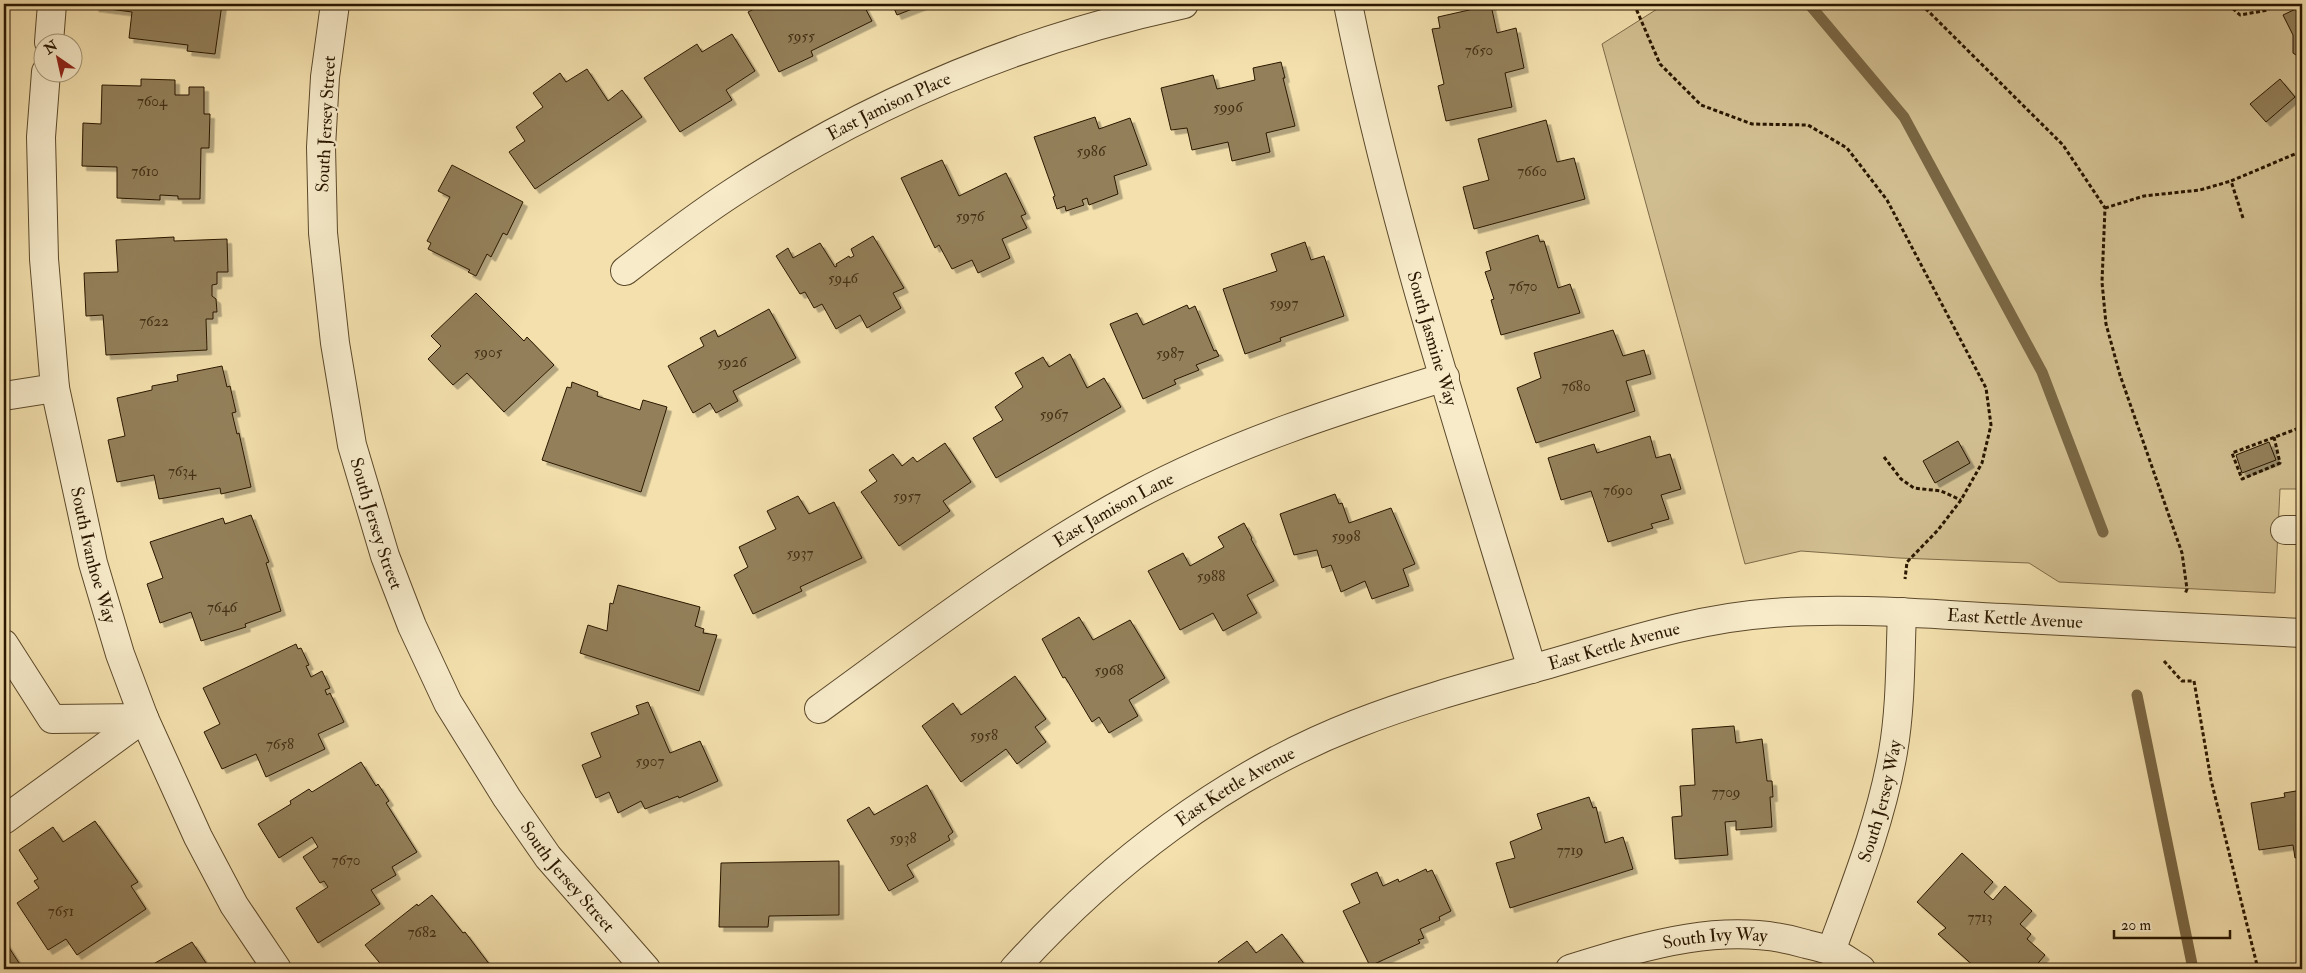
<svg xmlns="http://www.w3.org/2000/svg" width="2306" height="973" viewBox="0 0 2306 973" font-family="'IM FELL Double Pica',serif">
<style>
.green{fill:#d1be90;stroke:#7e6a48}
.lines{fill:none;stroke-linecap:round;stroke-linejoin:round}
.stream{stroke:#7a6744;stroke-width:11}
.building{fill:#93805a;stroke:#2a1700;filter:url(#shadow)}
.minor-casing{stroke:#5c492b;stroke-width:30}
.path{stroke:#2a1700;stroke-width:3;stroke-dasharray:4 2.5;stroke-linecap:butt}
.minor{stroke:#f7ebca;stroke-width:28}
.labels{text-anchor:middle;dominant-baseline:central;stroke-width:4.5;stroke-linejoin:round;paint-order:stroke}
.number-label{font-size:15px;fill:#443116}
.street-label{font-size:18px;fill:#2a1700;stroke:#f7ebca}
</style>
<defs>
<filter id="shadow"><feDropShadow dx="4.5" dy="4.5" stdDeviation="0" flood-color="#0004"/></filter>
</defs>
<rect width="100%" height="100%" fill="#f3e0ad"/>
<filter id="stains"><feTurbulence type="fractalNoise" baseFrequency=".004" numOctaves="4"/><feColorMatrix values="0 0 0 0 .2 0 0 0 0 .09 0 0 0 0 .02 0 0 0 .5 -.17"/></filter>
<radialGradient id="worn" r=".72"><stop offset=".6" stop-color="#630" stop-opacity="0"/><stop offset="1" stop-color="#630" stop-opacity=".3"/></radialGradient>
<polygon class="green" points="1665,4 2302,4 2302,489 2280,489 2275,593 2059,582 2029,563 1899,558 1801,551 1745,564 1602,44"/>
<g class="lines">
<g class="stream">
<polyline points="1809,4 1904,117 2042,372 2103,532"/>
<polyline points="2137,695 2193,969"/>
</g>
</g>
<g class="building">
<polygon points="95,4 222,4 215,54 187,51 188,45 129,38 132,12 94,7"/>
<polygon points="764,4 863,4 872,21 811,51 813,56 779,72 748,12"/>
<polygon points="892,4 925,4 897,15"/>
<polygon points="1491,5 1497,33 1516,28 1524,68 1505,73 1512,107 1446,121 1438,86 1444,84 1432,29 1440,28 1438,17"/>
<polygon points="2302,6 2302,59 2293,53 2293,35 2283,15"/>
<polygon points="732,34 755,71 726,90 732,100 680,132 644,78 697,44 702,52"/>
<polygon points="1281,62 1285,78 1283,78 1295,126 1266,133 1270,152 1232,161 1228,142 1192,150 1187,128 1171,130 1161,88 1213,75 1217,89 1255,80 1253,68"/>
<polygon points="587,69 608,101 622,90 642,117 535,189 509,152 525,141 516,127 543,107 533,93 560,73 566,82"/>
<polygon points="141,79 175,80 175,95 189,95 189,87 204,87 204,114 210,114 209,148 201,148 200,199 178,199 178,196 160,195 160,200 117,198 117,167 82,166 83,123 101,124 102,85 141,86"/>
<polygon points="2280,79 2295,97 2266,122 2250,104"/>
<polygon points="1095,117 1099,129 1130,118 1147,165 1114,176 1118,194 1089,205 1087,198 1082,200 1084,205 1066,211 1065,206 1057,209 1053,197 1055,196 1034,137"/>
<polygon points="1546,120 1557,162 1574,158 1585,199 1474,229 1463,187 1489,180 1478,139"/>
<polygon points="942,160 959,196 1006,173 1026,214 1021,216 1027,228 1002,239 1010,258 978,273 972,260 952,269 939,245 935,248 901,178"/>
<polygon points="452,165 523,202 507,235 503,233 491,257 487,254 476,276 468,272 470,270 428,249 431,243 427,241 450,197 438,191"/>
<polygon points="1538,235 1540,242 1544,241 1558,288 1570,284 1580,313 1501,335 1491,300 1494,299 1485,272 1491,270 1486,252"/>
<polygon points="873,236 904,288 893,293 901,308 867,328 860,315 836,329 822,304 814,308 805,292 800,294 776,256 788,248 793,258 820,243 835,267 837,266 836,264 849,256 850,258 854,256 851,249"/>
<polygon points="174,237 174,241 227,239 228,272 217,272 217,284 212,285 212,296 216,299 217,312 213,312 213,319 206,319 207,350 106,355 103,315 86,316 84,273 118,272 116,240"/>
<polygon points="1305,242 1311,260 1324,256 1344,316 1280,338 1281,341 1245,354 1223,289 1277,271 1271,254"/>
<polygon points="476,293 524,341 527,337 554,365 504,412 467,373 453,385 428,359 441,346 431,336"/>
<polygon points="1187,305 1189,309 1195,306 1214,351 1216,350 1219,356 1196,365 1199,370 1174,380 1176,384 1143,399 1110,324 1137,313 1143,325"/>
<polygon points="769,309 796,358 733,391 738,401 716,413 710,403 693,413 668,366 704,346 700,338 715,330 718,337"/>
<polygon points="1613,330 1623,356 1644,350 1651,374 1626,381 1635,411 1536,443 1517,388 1541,378 1534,353"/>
<polygon points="1070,354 1087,388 1104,378 1121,407 996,478 973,438 1003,420 995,407 1023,387 1015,373 1043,357 1049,367"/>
<polygon points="222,366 227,387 230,386 236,412 232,413 237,434 239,433 251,487 221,494 220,488 159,499 154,475 117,482 108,440 125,436 117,398 152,390 152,386 178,381 177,375"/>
<polygon points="572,382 598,392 597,396 640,410 643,400 667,407 641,492 542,460 567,387 571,388"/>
<polygon points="1650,436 1656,458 1670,454 1681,489 1661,495 1669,519 1651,524 1653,528 1608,542 1591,491 1561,500 1548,458 1594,444 1597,453"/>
<polygon points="1958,441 1970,463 1935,483 1923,461"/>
<polygon points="2269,442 2276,460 2242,473 2236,455"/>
<polygon points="945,443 971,482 943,501 950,511 899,546 861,492 877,481 869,470 893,454 902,466 913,457 917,462"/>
<polygon points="1335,494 1339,504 1342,503 1349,523 1391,508 1415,564 1403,569 1409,586 1372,599 1365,581 1341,592 1331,565 1322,568 1317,550 1294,555 1280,514"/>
<polygon points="798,496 809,514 834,502 862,558 800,587 802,591 753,614 734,575 748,567 739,547 776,529 767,511"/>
<polygon points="251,515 269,562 266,563 281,611 245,624 246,627 201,641 191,612 160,623 147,584 163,578 150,542 223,518 225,524"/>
<polygon points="1244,523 1252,538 1251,539 1274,581 1247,595 1257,613 1223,631 1213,613 1180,630 1148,571 1183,553 1190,566 1224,547 1218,537"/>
<polygon points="618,585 700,607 695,626 704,629 703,633 717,635 699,691 580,653 588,625 607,631 610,603 613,604"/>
<polygon points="1079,617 1093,640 1130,620 1165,678 1129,700 1138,716 1109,733 1099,717 1092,722 1065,677 1063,678 1042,639"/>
<polygon points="296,644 298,649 301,648 309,665 306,666 311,677 322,671 330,688 325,690 327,695 330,693 344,722 318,734 325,749 266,777 256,754 222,769 204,732 220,724 203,688"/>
<polygon points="1015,676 1046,719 1035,727 1046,742 1017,764 1006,749 961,782 922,726 953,703 961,715"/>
<polygon points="648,702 670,753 700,741 718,781 679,798 678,796 645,809 641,801 618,813 609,792 596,798 582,765 601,757 591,733 639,714 636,706"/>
<polygon points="1734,726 1736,743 1762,739 1767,781 1772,781 1773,797 1770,797 1772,827 1736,830 1736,821 1725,822 1728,855 1675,859 1672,817 1682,816 1680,786 1695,785 1692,729"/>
<polygon points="361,762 376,786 378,784 389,801 386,803 417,852 392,867 396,875 371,890 380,904 318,943 296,908 328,887 324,881 320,883 303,857 318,847 312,837 279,858 258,824 291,804 290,801 309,789 312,792"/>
<polygon points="927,785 953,832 948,836 950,840 907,865 914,877 889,891 847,820 869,807 874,815"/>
<polygon points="2302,790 2302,856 2295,858 2293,845 2259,850 2251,803 2285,797 2284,793"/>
<polygon points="1589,797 1593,808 1596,807 1605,843 1623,837 1633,869 1510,908 1496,863 1515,858 1510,842 1542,829 1537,814"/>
<polygon points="95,821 138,882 131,886 146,909 77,955 66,939 48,950 17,903 39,888 34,881 38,879 19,850 53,827 63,842"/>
<polygon points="1962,853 1993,882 1984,892 1993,900 2005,886 2032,911 2020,924 2031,934 2027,939 2045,955 2033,969 1977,969 1938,934 1946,928 1917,902"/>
<polygon points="839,861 839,915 769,916 768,927 719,927 721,863"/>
<polygon points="1426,869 1427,872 1432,870 1451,911 1439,917 1440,920 1420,929 1424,938 1418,940 1420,943 1370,966 1343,911 1360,903 1351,884 1377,872 1383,886 1398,879 1399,882"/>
<polygon points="432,895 463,933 465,932 493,969 381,969 383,967 365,945 417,904 418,906"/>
<polygon points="1282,934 1308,969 1223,969 1218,962 1247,941 1256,953"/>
<polygon points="4,940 23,969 4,969"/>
<polygon points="192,942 210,969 149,969 148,967"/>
</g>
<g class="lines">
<defs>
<g id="minor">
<path id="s1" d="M335 4 325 77 321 147 323 233 335 343 352 445 385 556 412 626 448 703 507 798 548 857 646 969"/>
<path id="s2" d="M1348 4C1393 229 1466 449 1532 669"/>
<polyline points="49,42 52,4"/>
<path id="s3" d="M46 72 41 137 44 259 55 388 93 563 120 654 144 718 198 837 234 905 277 969"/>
<path id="s4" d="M625 271C660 244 695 217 732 193 871 102 1022 39 1184 4"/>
<polyline points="4,396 55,388"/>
<polyline points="2285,530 2302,530"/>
<polyline points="4,644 52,719 144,718"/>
<path id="s5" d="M819 709C921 635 1023 556 1135 496 1234 443 1339 410 1445 377"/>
<polyline points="4,820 144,718"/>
<path id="s6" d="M1831 951C1855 886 1881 821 1893 752 1901 706 1900 659 1902 612"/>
<path id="s7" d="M1014 969C1108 865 1225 775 1356 724 1419 699 1485 682 1549 664 1623 643 1696 618 1773 613 1849 607 1927 614 2003 618 2103 623 2202 628 2302 633"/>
<path id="s8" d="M1570 969C1647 945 1727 920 1806 944 1814 946 1823 948 1831 951 1842 956 1851 963 1861 969"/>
</g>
</defs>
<use href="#minor" class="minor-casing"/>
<g class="path">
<polyline points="1634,4 1660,64 1701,105 1752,124 1808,125 1847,148 1887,200 1986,388 1991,425 1982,463 1961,500 1938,530 1907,562 1905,579"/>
<polyline points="1921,4 2063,145 2105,208 2102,282 2106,324 2120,375 2182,553 2187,589 2185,594"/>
<polyline points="2228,4 2240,15 2268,10 2274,4"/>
<polyline points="2105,208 2144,196 2200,190 2231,181"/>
<polyline points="2243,218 2231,181 2302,151"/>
<polyline points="2274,437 2280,463 2242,479 2232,453 2302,427"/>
<polyline points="1884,457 1901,479 1914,488 1941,491 1961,500"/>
<polyline points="2164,661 2182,681 2194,681 2211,780 2258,969"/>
</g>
<use href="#minor" class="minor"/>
</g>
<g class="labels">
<g class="number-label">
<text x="801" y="36">5955</text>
<text x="1479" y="50">7650</text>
<text x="152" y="101">7604</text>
<text x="1228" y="107">5996</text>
<text x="1091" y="151">5986</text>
<text x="145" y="171">7610</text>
<text x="1532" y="171">7660</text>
<text x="970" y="216">5976</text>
<text x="843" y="278">5946</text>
<text x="1523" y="286">7670</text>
<text x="1284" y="303">5997</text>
<text x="154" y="321">7622</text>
<text x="488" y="352">5905</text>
<text x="1170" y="353">5987</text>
<text x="732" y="362">5926</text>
<text x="1576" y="386">7680</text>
<text x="1054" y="414">5967</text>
<text x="182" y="471">7634</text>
<text x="1618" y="490">7690</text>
<text x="907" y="496">5957</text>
<text x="1346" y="536">5998</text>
<text x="800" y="553">5937</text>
<text x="1211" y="576">5988</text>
<text x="222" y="607">7646</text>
<text x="1109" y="670">5968</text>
<text x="984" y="735">5958</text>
<text x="280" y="744">7658</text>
<text x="650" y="761">5907</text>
<text x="1726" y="792">7709</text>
<text x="903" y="838">5938</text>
<text x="1570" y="850">7719</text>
<text x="346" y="860">7670</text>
<text x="61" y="911">7651</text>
<text x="1980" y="917">7713</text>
<text x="422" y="932">7682</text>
</g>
<g class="street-label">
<text stroke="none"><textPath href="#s4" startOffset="312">East Jamison Place</textPath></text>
<text transform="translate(326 124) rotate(-87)">South Jersey Street</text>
<text stroke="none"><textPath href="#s2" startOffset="345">South Jasmine Way</textPath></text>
<text stroke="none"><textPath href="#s5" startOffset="356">East Jamison Lane</textPath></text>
<text stroke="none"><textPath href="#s1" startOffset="526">South Jersey Street</textPath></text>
<text stroke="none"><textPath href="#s3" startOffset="488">South Ivanhoe Way</textPath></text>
<text stroke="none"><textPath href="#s7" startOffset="1099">East Kettle Avenue</textPath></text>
<text stroke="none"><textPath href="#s7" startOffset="694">East Kettle Avenue</textPath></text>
<text stroke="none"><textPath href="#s7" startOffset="288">East Kettle Avenue</textPath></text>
<text stroke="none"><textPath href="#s6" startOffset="158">South Jersey Way</textPath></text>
<text stroke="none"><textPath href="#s1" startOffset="931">South Jersey Street</textPath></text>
<text stroke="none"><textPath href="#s8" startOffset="149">South Ivy Way</textPath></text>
</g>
</g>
<rect width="2306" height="973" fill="none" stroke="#f3e0ad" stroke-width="20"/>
<rect x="5" y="5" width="2296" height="963" fill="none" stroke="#2a1700" stroke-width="2.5"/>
<rect x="10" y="10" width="2286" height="953" fill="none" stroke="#2a1700"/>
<g transform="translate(58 58) rotate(326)"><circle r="24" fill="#f7ebca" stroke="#a59679"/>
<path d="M0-4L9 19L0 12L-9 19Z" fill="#8f2418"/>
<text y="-8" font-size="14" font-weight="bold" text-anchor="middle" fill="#2a1700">N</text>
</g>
<path d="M2114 930v8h116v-8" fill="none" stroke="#2a1700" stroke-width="2.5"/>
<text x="2121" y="930" font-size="15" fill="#2a1700" stroke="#f7ebca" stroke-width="4" paint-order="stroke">20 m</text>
<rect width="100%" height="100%" filter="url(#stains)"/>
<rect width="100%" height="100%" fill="url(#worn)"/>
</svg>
